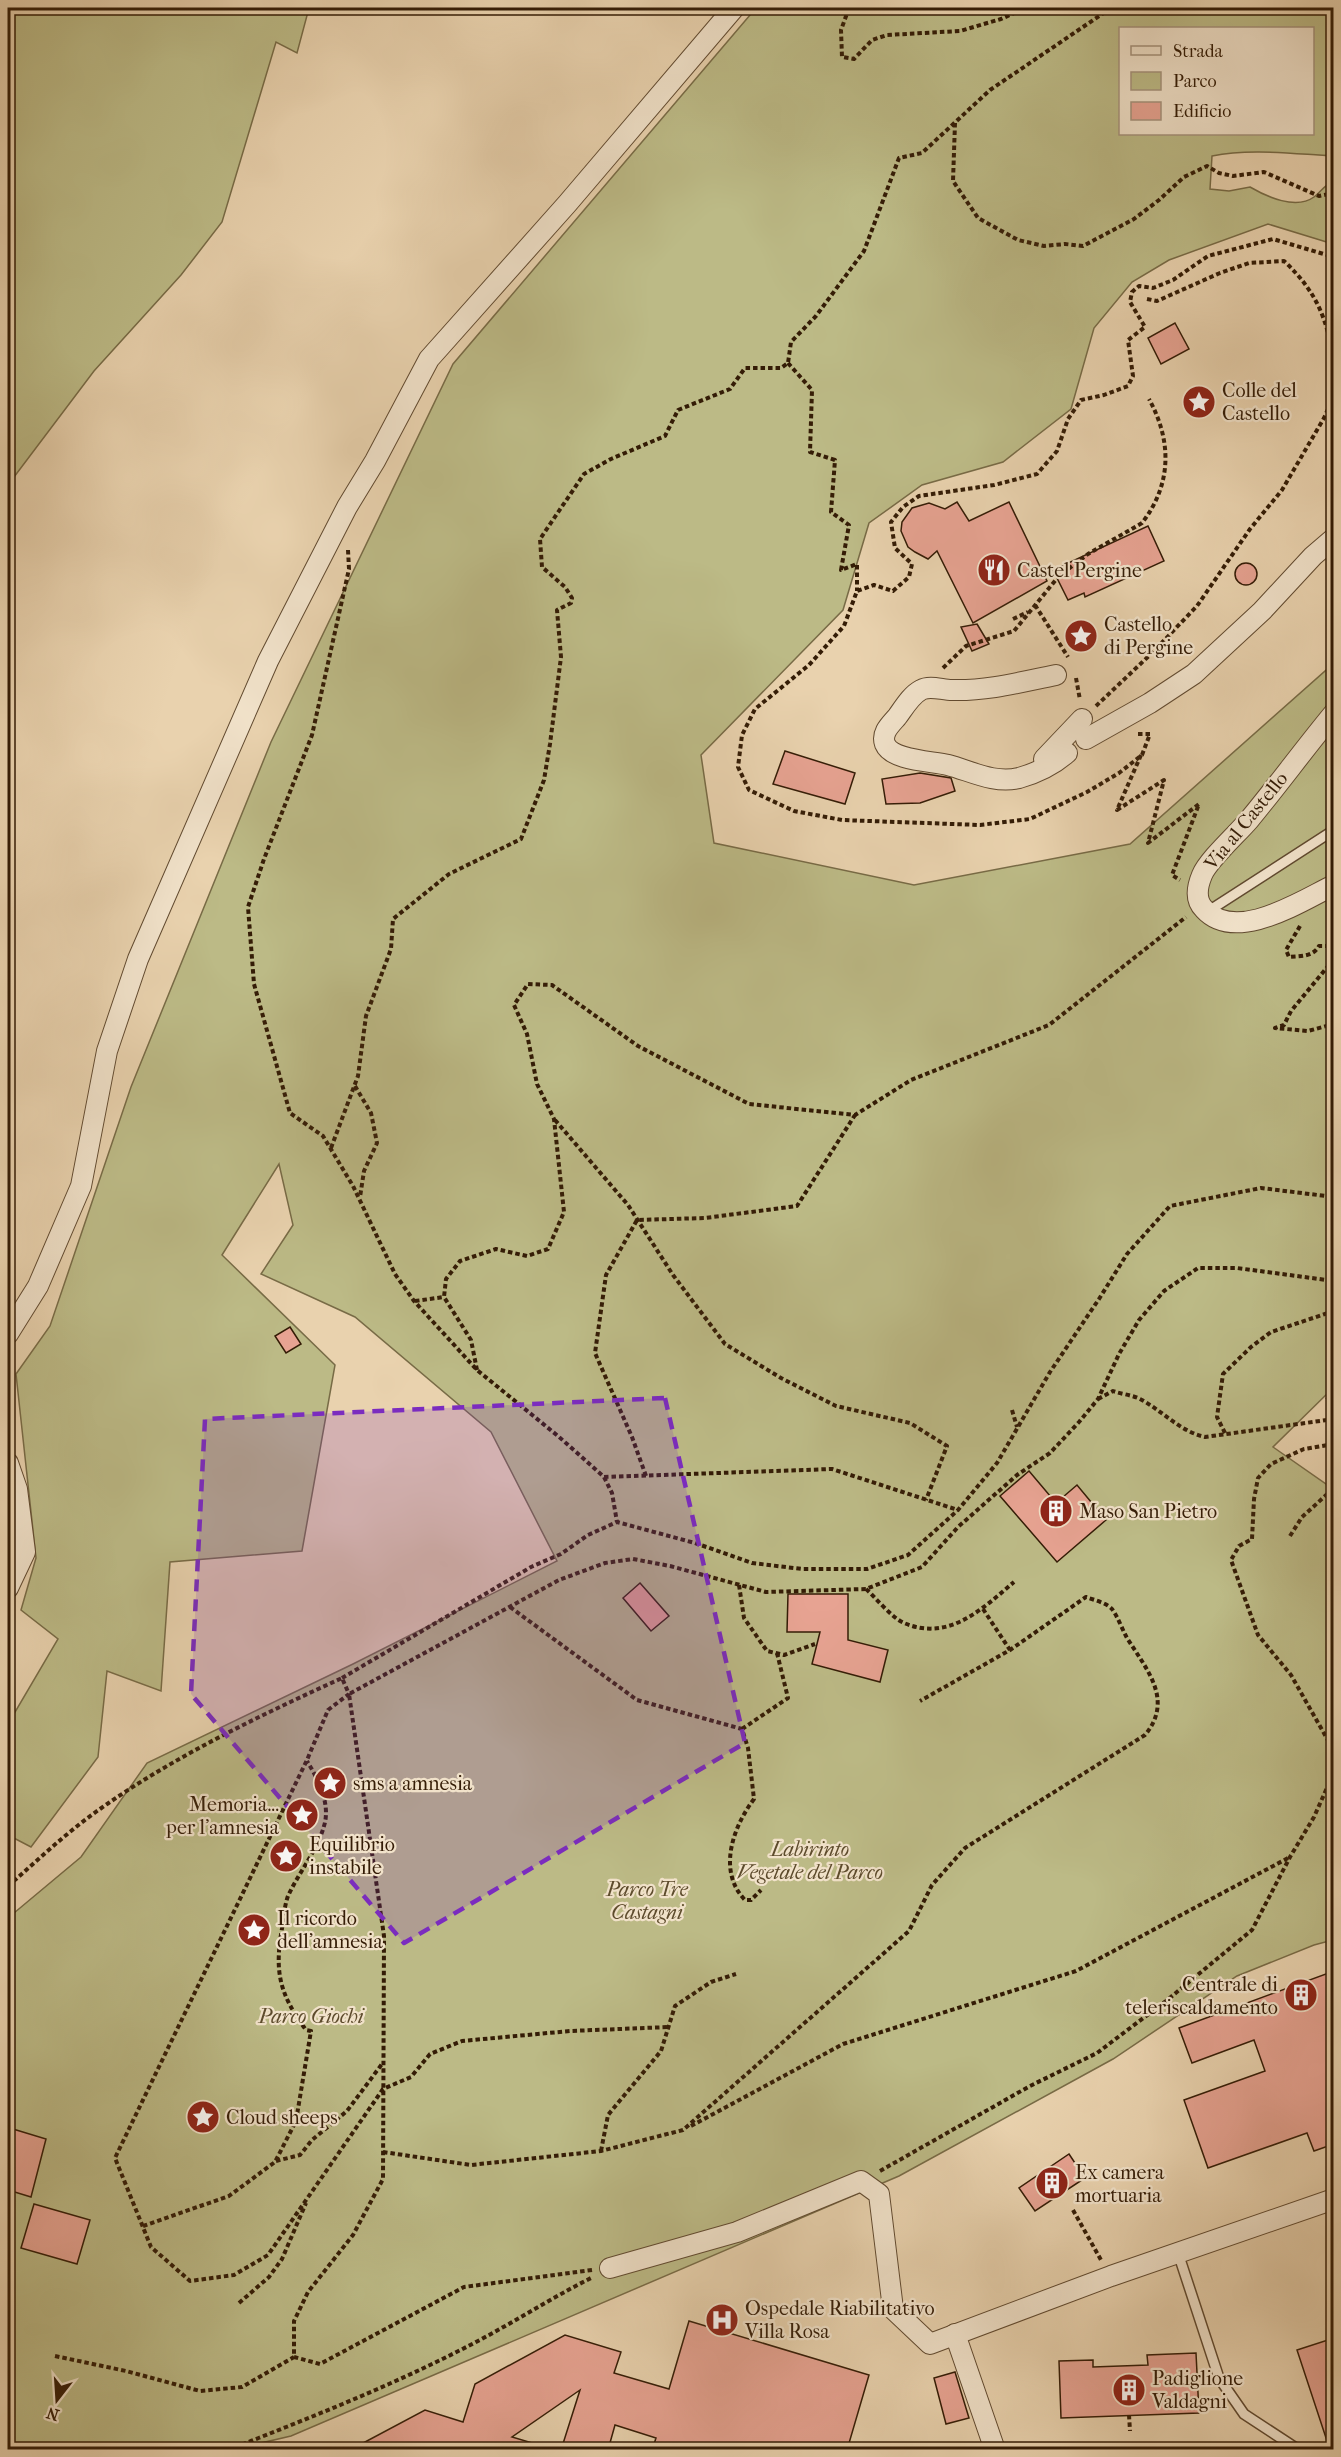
<svg xmlns="http://www.w3.org/2000/svg" width="1341" height="2457" viewBox="0 0 1341 2457" font-family="'IM FELL French Canon',serif">
<style>
.green{fill:#bcba86;stroke:#786b46;stroke-width:1.5;fill-rule:evenodd}
.building{fill:#e7a392;stroke:#341c06;stroke-width:1.5}
.lines{fill:none;stroke-linecap:round;stroke-linejoin:round}
.service-casing{stroke:#614a30;stroke-width:12}
.minor-casing{stroke:#614a30;stroke-width:22}
.path{stroke:#341c06;stroke-width:4;stroke-dasharray:4.5 3;stroke-linecap:butt}
.service{stroke:#f1e2ca;stroke-width:9}
.minor{stroke:#f1e2ca;stroke-width:20}
.marked{fill:#7b2cbf;fill-opacity:0.2;stroke:#7b2cbf;stroke-width:4.5;stroke-dasharray:12 8;stroke-linejoin:round}
.labels{text-anchor:middle;dominant-baseline:central;stroke-width:4.5;stroke-linejoin:round;paint-order:stroke}
.poi-label{font-size:20px;fill:#341c06;stroke:#f1e2ca;text-anchor:start}
.street-label{font-size:20px;fill:#341c06;stroke:#f1e2ca}
.park-label{font-size:20px;font-style:italic;fill:#5d4b2c;stroke:#f1e2ca}
</style>
<rect width="100%" height="100%" fill="#e9d2ae"/>
<filter id="stains"><feTurbulence type="fractalNoise" baseFrequency=".00333" numOctaves="4"/><feColorMatrix values="0 0 0 0 .2 0 0 0 0 .09 0 0 0 0 .02 0 0 0 .5 -.17"/></filter>
<radialGradient id="worn" r=".72"><stop offset=".6" stop-color="#630" stop-opacity="0"/><stop offset="1" stop-color="#630" stop-opacity=".3"/></radialGradient>
<g class="green">
<polygon points="8,8 309,8 297,53 276,42 222,222 181,275 94,371 8,485"/>
<path d="M756 8H1333V156C1294 154 1250 148 1212 156L1210 189 1229 191 1250 187C1267 197 1296 210 1314 197 1321 192 1325 184 1333 182V244L1268 224 1169 260 1132 282 1094 328 1071 409 1003 462 922 485 869 523 843 610 701 755 714 843 914 885 1130 844 1333 664V1388L1273 1447 1333 1489V1940L1314 1945 1237 1976 1113 2059 899 2176 291 2436 231 2450H8V1918L81 1857 147 1763 353 1664 557 1561 491 1432 355 1317 261 1274 293 1225 279 1164 222 1255 335 1365 302 1551 170 1562 161 1691 107 1671 98 1757 31 1847 8 1835V1724L58 1639 21 1610 36 1558 16 1374 50 1326 131 1087 271 742 453 364ZM1120 28H1312V134H1120Z"/>
</g>
<g class="building">
<polygon points="1175,323 1189,349 1161,364 1148,338"/>
<polygon points="957,502 969,521 1009,502 1047,581 973,623 937,551 928,559 915,552 908,547 901,531 902,522 912,508 929,503 945,509"/>
<polygon points="1148,526 1164,561 1085,597 1084,593 1068,600 1053,570"/>
<circle cx="1246" cy="574" r="11"/>
<polygon points="977,624 989,644 972,651 961,627"/>
<polygon points="785,751 855,773 845,804 773,784"/>
<polygon points="920,773 951,778 955,791 920,803 886,804 882,779"/>
<polygon points="290,1327 301,1344 286,1353 275,1336"/>
<polygon points="1029,1471 1056,1503 1077,1485 1106,1520 1057,1562 1000,1496"/>
<polygon points="640,1583 669,1616 651,1631 623,1598"/>
<polygon points="788,1594 848,1594 848,1640 888,1650 880,1682 812,1664 820,1632 787,1632"/>
<polygon points="1334,1971 1334,2144 1314,2151 1307,2133 1208,2168 1184,2100 1265,2071 1254,2040 1192,2063 1179,2028"/>
<polygon points="13,2129 46,2139 31,2197 8,2190 8,2148"/>
<polygon points="1069,2154 1085,2178 1035,2211 1019,2188"/>
<polygon points="34,2204 90,2220 77,2264 21,2248"/>
<polygon points="689,2321 869,2375 847,2450 719,2450 696,2443 694,2450 652,2450 656,2438 615,2425 608,2450 561,2450 580,2390 512,2437 539,2445 538,2450 350,2450 425,2410 463,2422 475,2384 565,2335 621,2352 614,2373 669,2389"/>
<polygon points="1334,2338 1334,2450 1330,2450 1297,2350"/>
<polygon points="1196,2353 1199,2413 1061,2418 1059,2361 1093,2360 1093,2367 1148,2365 1147,2355"/>
<polygon points="955,2372 969,2418 946,2424 934,2378"/>
</g>
<g class="lines">
<defs>
<g id="service">
<polyline points="1207,912 1334,830"/>
<polyline points="1178,2253 1219,2378 1244,2414 1299,2450"/>
</g>
<g id="minor">
<path d="M1056 675C1021 682 988 691 952 690 942 690 930 685 921 690 911 695 903 709 897 717 890 725 881 733 885 744 892 761 933 761 948 765 971 771 994 784 1019 778 1037 773 1053 765 1067 753"/>
<path d="M1334 713C1305 748 1278 785 1249 820 1237 834 1208 860 1202 875 1197 887 1195 900 1204 909 1236 944 1301 901 1334 885"/>
<polyline points="1086,739 1150,703 1194,674 1262,611 1313,556 1334,538"/>
<polyline points="1044,759 1082,719"/>
<polyline points="8,1334 38,1286 81,1186 107,1051 138,959 268,661 347,507 375,461 429,359 567,204 734,8"/>
<polyline points="8,1463 17,1489 25,1552 8,1588"/>
<polyline points="610,2268 737,2232 861,2181 879,2194 893,2309 930,2344 1111,2276 1334,2199"/>
<polyline points="955,2334 995,2450"/>
</g>
</defs>
<use href="#service" class="service-casing"/>
<use href="#minor" class="minor-casing"/>
<g class="path">
<polyline points="849,8 841,30 842,57 854,59 872,40 887,35 960,31 1001,19 1025,8"/>
<polyline points="955,123 953,181 978,218 1018,240 1044,246 1065,244 1083,246 1134,219 1159,200 1184,177 1207,166 1219,173 1233,176 1264,172 1319,196 1334,193"/>
<path d="M1147 299 1157 301 1220 273 1249 263 1284 261C1318 293 1328 321 1334 365"/>
<polyline points="788,363 812,390 810,452 835,460 831,512 849,525 841,570 857,564 857,591"/>
<polyline points="348,550 349,569 312,735 264,859 248,907 254,984 290,1113 323,1136 353,1186 395,1274 414,1301 477,1370 558,1436 604,1477 612,1493 617,1522"/>
<polyline points="1035,605 1068,657"/>
<polyline points="1013,619 1028,612"/>
<path d="M943 668 966 646 1014 631 1059 576 1088 554 1142 523C1172 484 1172 441 1149 399"/>
<polyline points="1076,678 1080,700"/>
<polyline points="1096,706 1152,653 1197,606 1250,529 1282,490 1324,418 1334,396"/>
<polyline points="1138,734 1150,734 1142,755 1119,773 1087,792 1030,819 980,825 842,820 794,811 749,790 738,767 742,735 755,709 809,665 844,626 857,591 874,585 893,591 909,577 912,564 895,548 891,522 903,507 919,496 994,485 1037,474 1057,451 1068,419 1081,400 1104,395 1128,386 1133,376 1128,340 1145,327 1130,302 1132,292 1139,286 1153,288 1173,280 1208,256 1273,239 1334,257"/>
<polyline points="1141,755 1117,810 1164,780 1148,843 1199,804 1172,875 1180,880"/>
<path d="M1300 926 1286 950 1289 957C1300 956 1313 957 1319 946H1334"/>
<polyline points="1334,959 1291,1011 1284,1025 1275,1028 1308,1031 1334,1024"/>
<polyline points="355,1086 371,1113 377,1143 364,1171 360,1197"/>
<polyline points="555,1120 628,1205 673,1275 725,1344 781,1378 836,1406 910,1423 947,1446 926,1500"/>
<polyline points="331,1148 358,1076 366,1016 391,949 393,919 449,874 521,839 544,780 550,744 561,657 557,610 571,603 572,598 565,587 542,567 540,539 584,474 611,459 665,436 678,410 730,389 745,368 781,368 788,363 791,342 816,316 864,251 899,158 922,153 990,90 1111,8"/>
<polyline points="415,1301 444,1297"/>
<polyline points="477,1370 471,1340 444,1297 446,1279 460,1261 496,1249 527,1256 548,1249 564,1212 554,1119 537,1084 527,1034 514,1005 528,984 552,985 638,1046 749,1104 855,1115 911,1080 1049,1025 1186,917"/>
<polyline points="1334,1395 1327,1397 1334,1410"/>
<path d="M1098 1399 1113 1391C1121 1394 1132 1395 1140 1399 1163 1411 1179 1431 1205 1437L1334 1419"/>
<polyline points="1012,1410 1017,1427"/>
<polyline points="1225,1433 1217,1417 1223,1374 1251,1347 1271,1332 1334,1311"/>
<polyline points="1334,1444 1304,1449 1271,1464 1258,1478 1254,1499 1252,1539 1239,1546 1231,1560 1258,1635 1291,1675 1334,1751"/>
<polyline points="646,1476 632,1437 595,1353 606,1275 637,1220 705,1218 797,1206 855,1115"/>
<polyline points="604,1477 832,1469 958,1510"/>
<polyline points="1290,1536 1302,1517 1334,1488"/>
<polyline points="739,1585 744,1618 767,1651 784,1655 815,1644"/>
<path d="M866 1589C876 1598 892 1618 904 1623 949 1642 982 1609 1014 1582"/>
<path d="M510 1607 637 1700 742 1729 748 1748 754 1799C733 1827 717 1871 745 1900H751L761 1890"/>
<polyline points="983,1609 1010,1650"/>
<polyline points="342,1678 531,1567 561,1554 588,1535 617,1522 695,1543 752,1563 802,1569 867,1569 908,1555 958,1510 997,1463 1050,1372 1099,1299 1127,1254 1170,1206 1261,1188 1334,1197"/>
<polyline points="742,1729 788,1698 777,1653"/>
<path d="M8 1886C38 1860 67 1832 100 1809 175 1756 259 1716 342 1678L349 1694 328 1710 307 1760 115 2158 151 2247 190 2281 234 2275 268 2255 383 2089 411 2077 430 2054 462 2041 570 2031 669 2027"/>
<polyline points="691,2126 843,2044 1076,1971 1290,1857"/>
<polyline points="601,2151 608,2115 661,2051 675,2006 711,1982 736,1974"/>
<path d="M383 2152 471 2165 601 2151 683 2130 909 1931 932 1885 965 1848 1145 1735C1174 1700 1147 1670 1127 1638 1122 1629 1118 1617 1112 1609 1107 1603 1094 1600 1086 1597L1010 1650 920 1701"/>
<polyline points="276,2161 300,2155 312,2140 347,2111 382,2064"/>
<polyline points="880,2171 1030,2086 1097,2053 1166,2001 1252,1930 1290,1857 1314,1817 1334,1772"/>
<polyline points="1073,2210 1101,2260"/>
<path d="M143 2226 229 2196 275 2162 296 2121 311 2031 306 2030C278 1992 274 1970 283 1923 284 1914 285 1904 288 1896 299 1872 317 1851 324 1826 331 1804 318 1779 307 1761"/>
<polyline points="592,2270 464,2287 320,2364 294,2357 294,2321 308,2292 353,2235 383,2179 384,1936 349,1694 559,1580 605,1563 633,1559 670,1566 766,1592 866,1589 922,1567 958,1527 1017,1475 1050,1453 1079,1422 1098,1399 1119,1354 1139,1320 1164,1291 1198,1268 1237,1268 1334,1281"/>
<polyline points="239,2303 269,2277 282,2259 306,2203"/>
<polyline points="55,2356 126,2371 200,2391 242,2387 294,2357"/>
<polyline points="1129,2415 1130,2431"/>
<path d="M228 2450C312 2417 396 2384 476 2342 516 2321 553 2297 593 2277"/>
</g>
<use href="#service" class="service"/>
<use href="#minor" class="minor"/>
</g>
<path class="marked" d="M665 1398 745 1743 404 1943 191 1694 205 1419Z"/>
<defs>
<symbol id="sight-disc" viewBox="-11 -11 22 22"><circle r="9.5" fill="#8f2418" stroke="#f1e2ca"/><path d="M0-6L1.8-2.2L6-1.7L2.9 1.2L3.7 5.4L0 3.3L-3.7 5.4L-2.9 1.2L-6-1.7L-1.8-2.2Z" fill="#fff"/></symbol>
<symbol id="restaurant-disc" viewBox="-11 -11 22 22"><circle r="9.5" fill="#8f2418" stroke="#f1e2ca"/><path d="M-5-6h1v4h1v-4h1v4h1v-4h1v5L-1.5 .5V6h-2V.5L-5-1ZM5-6V6H3V1.5H1.5Q1.5-4 5-6Z" fill="#fff"/></symbol>
<symbol id="building-disc" viewBox="-11 -11 22 22"><circle r="9.5" fill="#8f2418" stroke="#f1e2ca"/><path d="M-4-6H4V6H1V3H-1V6H-4ZM-2.5-4.3h1.7v1.8h-1.7ZM.8-4.3h1.7v1.8H.8ZM-2.5-1h1.7V.8h-1.7ZM.8-1h1.7V.8H.8Z" fill="#fff"/></symbol>
<symbol id="hospital-disc" viewBox="-11 -11 22 22"><circle r="9.5" fill="#8f2418" stroke="#f1e2ca"/><path d="M-5-5h3v3.5h4V-5h3V5h-3V1.5h-4V5h-3Z" fill="#fff"/></symbol>
</defs>
<g fill-rule="evenodd">
<use href="#sight-disc" x="1180" y="383" width="38" height="38"/>
<use href="#restaurant-disc" x="975" y="551" width="38" height="38"/>
<use href="#sight-disc" x="1062" y="617" width="38" height="38"/>
<use href="#building-disc" x="1037" y="1492" width="38" height="38"/>
<use href="#sight-disc" x="311" y="1764" width="38" height="38"/>
<use href="#sight-disc" x="283" y="1796" width="38" height="38"/>
<use href="#sight-disc" x="267" y="1837" width="38" height="38"/>
<use href="#sight-disc" x="235" y="1911" width="38" height="38"/>
<use href="#building-disc" x="1282" y="1976" width="38" height="38"/>
<use href="#sight-disc" x="184" y="2098" width="38" height="38"/>
<use href="#building-disc" x="1033" y="2164" width="38" height="38"/>
<use href="#hospital-disc" x="703" y="2301" width="38" height="38"/>
<use href="#building-disc" x="1110" y="2371" width="38" height="38"/>
</g>
<g class="labels">
<g class="poi-label">
<text x="1222" y="390">Colle del<tspan x="1222" dy="23">Castello</tspan></text>
<text x="1017" y="570">Castel Pergine</text>
<text x="1104" y="624">Castello<tspan x="1104" dy="23">di Pergine</tspan></text>
<text x="1079" y="1511">Maso San Pietro</text>
<text x="353" y="1783">sms a amnesia</text>
<text x="279" y="1804" text-anchor="end">Memoria...<tspan x="279" dy="23">per l'amnesia</tspan></text>
<text x="309" y="1844">Equilibrio<tspan x="309" dy="23">instabile</tspan></text>
<text x="277" y="1918">Il ricordo<tspan x="277" dy="23">dell'amnesia</tspan></text>
<text x="1278" y="1984" text-anchor="end">Centrale di<tspan x="1278" dy="23">teleriscaldamento</tspan></text>
<text x="226" y="2117">Cloud sheeps</text>
<text x="1075" y="2172">Ex camera<tspan x="1075" dy="23">mortuaria</tspan></text>
<text x="745" y="2308">Ospedale Riabilitativo<tspan x="745" dy="23">Villa Rosa</tspan></text>
<text x="1152" y="2378">Padiglione<tspan x="1152" dy="23">Valdagni</tspan></text>
</g>
<g class="street-label">
<text transform="translate(1246 821) rotate(-51)">Via al Castello</text>
</g>
<g class="park-label">
<text x="810" y="1849">Labirinto<tspan x="810" dy="23">Vegetale del Parco</tspan></text>
<text x="647" y="1889">Parco Tre<tspan x="647" dy="23">Castagni</tspan></text>
<text x="311" y="2016">Parco Giochi</text>
</g>
</g>
<rect width="1341" height="2457" fill="none" stroke="#e9d2ae" stroke-width="30"/>
<rect x="9" y="9" width="1323" height="2439" fill="none" stroke="#341c06" stroke-width="3"/>
<rect x="15" y="15" width="1311" height="2427" fill="none" stroke="#341c06" stroke-width="1.5"/>
<rect x="1119" y="27" width="195" height="108" fill="#f1e2ca" stroke="#a5937c" stroke-width="1.5"/>
<rect x="1131" y="46" width="30" height="9" fill="#f1e2ca" stroke="#a5937c" stroke-width="1.5"/>
<text x="1173" y="57" font-size="18" fill="#341c06">Strada</text>
<rect x="1131" y="72" width="30" height="18" fill="#bcba86" stroke="#a5937c" stroke-width="1.5"/>
<text x="1173" y="87" font-size="18" fill="#341c06">Parco</text>
<rect x="1131" y="102" width="30" height="18" fill="#e7a392" stroke="#a5937c" stroke-width="1.5"/>
<text x="1173" y="117" font-size="18" fill="#341c06">Edificio</text>
<g transform="translate(57 2400) rotate(197)" stroke="#f1e2ca" stroke-width="4.5" paint-order="stroke">
<path d="M0-4.5L10 22L0 15L-10 22Z" fill="#341c06"/>
<text y="-9" font-size="16" font-weight="bold" text-anchor="middle" fill="#341c06">N</text>
</g>
<rect width="100%" height="100%" filter="url(#stains)"/>
<rect width="100%" height="100%" fill="url(#worn)"/>
</svg>
